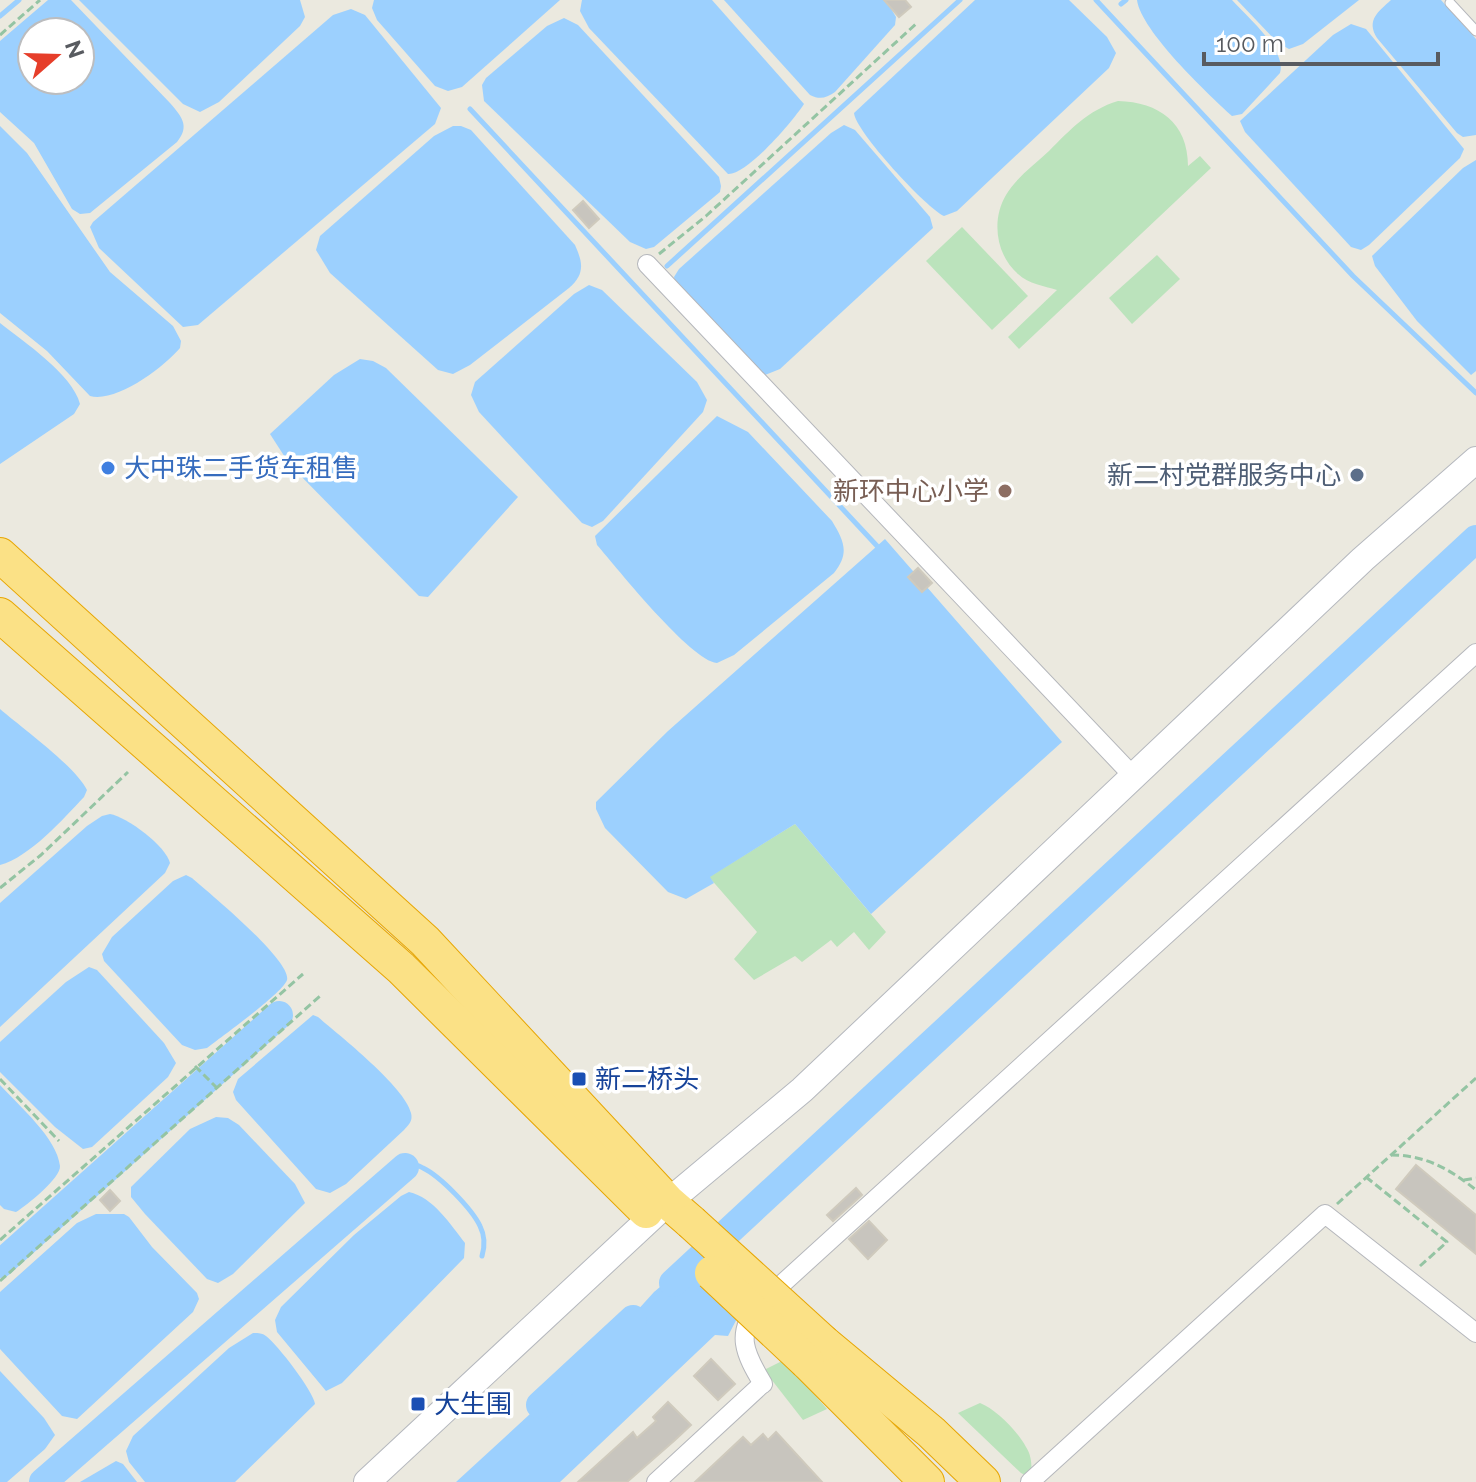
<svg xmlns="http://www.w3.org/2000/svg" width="1476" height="1482" viewBox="0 0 1476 1482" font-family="Raleway,'Noto Sans SC',sans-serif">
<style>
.green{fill:#bbe3bc}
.water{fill:#9cd0fe;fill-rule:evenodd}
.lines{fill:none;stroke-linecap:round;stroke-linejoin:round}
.stream{stroke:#9cd0fe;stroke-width:5}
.river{stroke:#9cd0fe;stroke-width:28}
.building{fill:#c8c5be;stroke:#cfcabd;stroke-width:2}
.lane-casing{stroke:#b5b7bc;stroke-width:11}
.street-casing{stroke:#b5b7bc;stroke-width:20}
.secondary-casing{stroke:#b5b8be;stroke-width:28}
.highway-casing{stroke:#e7a603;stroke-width:36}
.path{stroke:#94c4a3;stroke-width:3;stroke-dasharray:8 4;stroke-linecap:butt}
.lane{stroke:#fff;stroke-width:9}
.street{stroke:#fff;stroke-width:18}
.secondary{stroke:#fff;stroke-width:26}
.highway{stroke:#fbe186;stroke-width:34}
.highway-bridge-casing{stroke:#e7a603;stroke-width:36;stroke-linecap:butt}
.highway-bridge{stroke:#fbe186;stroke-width:34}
.shop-dot{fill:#3f7fe0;stroke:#fff;stroke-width:3}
.service-dot{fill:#5c6f8a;stroke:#fff;stroke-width:3}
.education-dot{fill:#8d6e63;stroke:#fff;stroke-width:3}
.transit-dot{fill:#1a4fb4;stroke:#fff;stroke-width:3}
.labels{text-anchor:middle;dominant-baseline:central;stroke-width:7;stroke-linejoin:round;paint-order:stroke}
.shop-label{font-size:26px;fill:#366cbe;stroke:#fff;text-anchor:start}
.service-label{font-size:26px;fill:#4e5e75;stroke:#fff;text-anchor:end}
.education-label{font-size:26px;fill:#785e54;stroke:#fff;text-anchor:end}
.transit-label{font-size:26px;fill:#164399;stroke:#fff;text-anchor:start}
</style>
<rect width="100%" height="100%" fill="#ebe9df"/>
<g class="green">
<path d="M1118 101C1159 102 1188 123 1188 166L1200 156 1211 168 1019 349 1008 337 1057 290C1044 286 1029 284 1018 274 996 255 991 220 1006 195 1016 178 1034 165 1049 151 1070 130 1088 110 1118 101Z"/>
<polygon points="962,227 1028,296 992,330 926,261"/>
<polygon points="1157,255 1180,279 1132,324 1109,298"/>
<polygon points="795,824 886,932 869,950 854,932 837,947 831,940 802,962 795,956 754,980 734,959 757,932 709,877"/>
<polygon points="784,1360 827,1409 803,1420 764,1370"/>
<path d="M980 1403C996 1409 1018 1432 1026 1447 1032 1456 1032 1467 1031 1478L1021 1473 958 1413Z"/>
</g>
<g class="water">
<path d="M48 0H71L170 103C182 117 190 126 177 142L90 213 80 214 72 209 34 143 0 112V41ZM80 32V80H32V32Z"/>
<polygon points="79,0 300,0 305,17 300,26 219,102 200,112 183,104"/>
<polygon points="374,0 560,0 462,87 448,91 435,86 377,20 372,8"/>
<path d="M582 0H712L804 104C793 121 747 175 728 174L589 28 580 11Z"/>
<path d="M724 0H886L896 17 895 25 835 92C826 98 820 100 810 95Z"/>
<path d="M975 0H1069L1107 37 1116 53 1109 68 957 211 944 216C927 209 855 131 854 113Z"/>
<path d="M1137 0H1232C1247 17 1287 50 1280 73L1242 114 1232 116C1208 94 1141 31 1137 0Z"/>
<polygon points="1237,0 1359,0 1303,44 1289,49 1278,43"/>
<path d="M1391 0H1441L1476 39V135L1463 137 1457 133 1377 38C1366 20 1378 12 1391 0Z"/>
<polygon points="351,9 365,15 441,108 435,124 198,325 183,327 99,248 90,227 93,222 333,15"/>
<polygon points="564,18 578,25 719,177 721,186 720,192 654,247 646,249 630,242 484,101 482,85 486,78 547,26"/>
<polygon points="1351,24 1366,29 1464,149 1460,158 1369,245 1361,250 1351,247 1245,132 1240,121 1333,35"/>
<polygon points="844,125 855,130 930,217 933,228 780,369 765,375 759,372 676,284 674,277 679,269 831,133"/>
<path d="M0 126 27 153 110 272 173 326 181 341 180 348C163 368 116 403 90 396L47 351 0 313Z"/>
<path d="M453 126H461L471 130 575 245C583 263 585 274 569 288L470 365 453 374 438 370 330 273 316 250 320 236 434 136Z"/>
<polygon points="1476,160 1476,371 1471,375 1417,321 1375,266 1372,256 1463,168"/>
<polygon points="589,285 602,290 697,382 707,400 703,412 603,521 592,527 582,523 479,412 471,395 475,382 574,294"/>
<path d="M0 323C24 342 72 374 80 404L74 414 0 464Z"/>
<polygon points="360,359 373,361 386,368 518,497 428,597 419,596 290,465 270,434 334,375"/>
<path d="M717 416 748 432 832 521C844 541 850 553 834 573L734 655 717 663C691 661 617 568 597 545L595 536Z"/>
<polygon points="885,539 1062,742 871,914 795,824 710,877 714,883 686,899 668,892 605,828 596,809 596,802 668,731"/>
<path d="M0 709C21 727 76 767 87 790L84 797C63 819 30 857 0 865Z"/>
<path d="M110 814C127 817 166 846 170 863L165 873 0 1027V903L87 826 102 816Z"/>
<path d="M186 875 192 878C208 892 292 961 287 980 283 993 221 1037 207 1048L195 1050 182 1045 104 961 102 954 112 937 173 881Z"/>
<polygon points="89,967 97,970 164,1043 176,1063 168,1077 92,1147 83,1149 55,1127 0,1072 0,1042 66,982"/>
<path d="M313 1015 318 1017C340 1036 405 1087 411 1113 413 1121 409 1124 404 1130L346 1184 330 1193 316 1189 236 1100 233 1092 238 1079Z"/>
<path d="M0 1085C19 1106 57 1138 60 1166 61 1178 26 1206 16 1212L4 1209 0 1205Z"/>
<polygon points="216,1117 228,1118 239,1125 295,1184 305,1203 233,1274 218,1283 207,1279 145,1214 131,1197 131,1187 190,1129"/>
<path d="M409 1192C433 1197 451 1225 465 1243L464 1258 342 1383 326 1391 277 1332 275 1320 281 1307 354 1235 401 1196Z"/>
<polygon points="96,1214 124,1214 129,1217 152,1247 197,1293 199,1299 193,1312 77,1419 62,1416 0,1349 0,1292 77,1223"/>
<polygon points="697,1256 746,1301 728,1336 715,1335 560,1482 456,1482 567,1380 577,1377 654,1292"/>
<path d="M253 1333C258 1333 262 1333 266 1336 277 1344 314 1392 315 1404L235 1482H145L129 1462 126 1451 133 1436 229 1348Z"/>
<polygon points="0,1371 44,1418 55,1435 45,1449 7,1482 0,1482"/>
<polygon points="116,1461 123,1464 137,1482 80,1482"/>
</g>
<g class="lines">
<g class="stream">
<polyline points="1096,0 1353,276 1476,393"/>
<polyline points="1121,4 1126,0"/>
<polyline points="0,16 19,0"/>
<polyline points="470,109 878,547"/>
<polyline points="667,266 960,0"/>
<path d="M405 1167C412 1165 417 1164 423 1168 440 1176 472 1209 480 1226 485 1236 485 1246 482 1256"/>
</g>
<g class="river">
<polyline points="0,1264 279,1015"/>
<polyline points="673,1283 1476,539"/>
<polyline points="540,1405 633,1319"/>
<polyline points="43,1482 405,1167"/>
</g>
</g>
<g class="building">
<polygon points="884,0 905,0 911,7 899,17"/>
<polygon points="583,201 599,219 589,228 573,210"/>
<polygon points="918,568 932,583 922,592 908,577"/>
<polygon points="1416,1165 1476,1215 1476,1254 1396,1189"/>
<polygon points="856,1188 862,1195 833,1221 827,1215"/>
<polygon points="110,1190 120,1201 110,1211 100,1200"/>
<polygon points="869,1221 887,1240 868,1259 849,1239"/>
<polygon points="711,1359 735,1384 718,1400 694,1376"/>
<polygon points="668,1402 691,1425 675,1440 627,1482 578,1482 633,1432 637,1438 656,1421 653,1417"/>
<polygon points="776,1432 822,1482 695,1482 743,1437 751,1445 763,1434 768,1440"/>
</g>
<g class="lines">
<defs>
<polyline id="lane" points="1450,3 1476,31"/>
<g id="street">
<polyline points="647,264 1134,777"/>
<path d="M763 1384C745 1354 734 1333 760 1304L1476 653"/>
<polyline points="656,1482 760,1386"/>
<polyline points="1030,1482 1325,1214 1476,1333"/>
</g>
<polyline id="secondary" points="367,1482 668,1202 802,1090 1363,559 1476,460"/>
<g id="highway">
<polyline points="0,555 425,941 668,1202 691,1222"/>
<polyline points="0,615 401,968 646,1211"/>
<polyline points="824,1343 931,1432 983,1482"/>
<polyline points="807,1362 927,1482"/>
</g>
</defs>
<use href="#lane" class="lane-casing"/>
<use href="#street" class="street-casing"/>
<use href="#secondary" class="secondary-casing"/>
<use href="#highway" class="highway-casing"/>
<g class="path">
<polyline points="0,35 40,0"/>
<polyline points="659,254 706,216 917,23"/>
<polyline points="0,888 41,855 128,772"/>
<polyline points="195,1066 217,1088"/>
<polyline points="0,1079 59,1141"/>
<path d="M1391 1155C1425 1155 1450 1169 1476 1190"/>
<polyline points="1366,1177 1447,1242 1420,1266"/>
<polyline points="1464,1180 1476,1178"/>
<polyline points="1337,1204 1476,1078"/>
<polyline points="0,1240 303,974"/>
<polyline points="0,1281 320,996"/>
</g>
<use href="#lane" class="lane"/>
<use href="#street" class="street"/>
<use href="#secondary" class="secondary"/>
<use href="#highway" class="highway"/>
<defs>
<g id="highway-bridge">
<polyline points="691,1222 824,1343"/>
<polyline points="712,1273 807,1362"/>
</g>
</defs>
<use href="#highway-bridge" class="highway-bridge-casing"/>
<use href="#highway-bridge" class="highway-bridge"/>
</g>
<circle class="shop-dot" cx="108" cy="468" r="8"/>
<circle class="service-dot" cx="1357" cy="475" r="8"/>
<circle class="education-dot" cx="1005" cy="491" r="8"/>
<g class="transit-dot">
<rect x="571" y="1071" width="16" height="16" rx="4"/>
<rect x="410" y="1396" width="16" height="16" rx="4"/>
</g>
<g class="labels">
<g class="shop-label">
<text x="124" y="468">大中珠二手货车租售</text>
</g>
<g class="service-label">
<text x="1341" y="475">新二村党群服务中心</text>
</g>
<g class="education-label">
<text x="989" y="491">新环中心小学</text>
</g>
<g class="transit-label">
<text x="595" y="1079">新二桥头</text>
<text x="434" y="1404">大生围</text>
</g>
</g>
<g transform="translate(56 56) rotate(70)"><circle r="38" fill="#ffffff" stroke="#bcbdbf" stroke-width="2"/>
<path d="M0-6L14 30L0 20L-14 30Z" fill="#e63e2a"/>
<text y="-12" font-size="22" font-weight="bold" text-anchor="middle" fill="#585b60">N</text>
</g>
<path d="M1204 52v12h234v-12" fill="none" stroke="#585b60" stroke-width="4"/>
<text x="1216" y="52" font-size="24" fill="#585b60" stroke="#ffffff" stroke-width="6" paint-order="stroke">100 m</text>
</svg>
